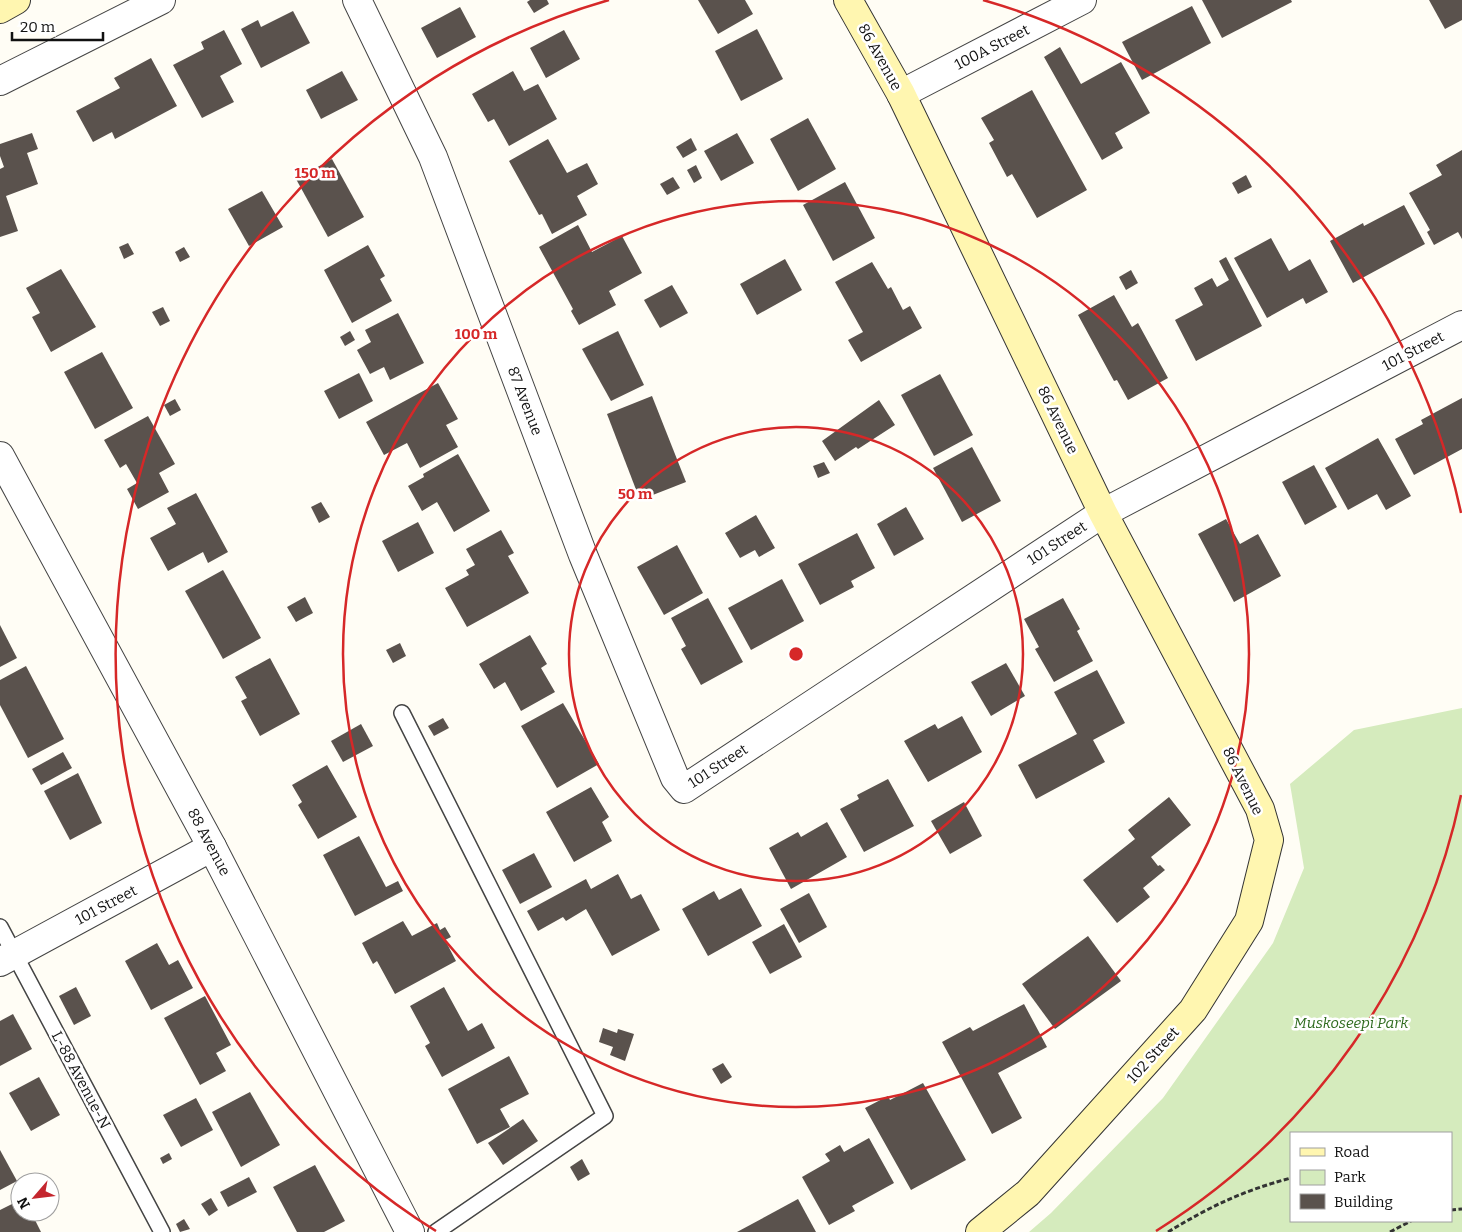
<svg xmlns="http://www.w3.org/2000/svg" width="1462" height="1232" viewBox="0 0 1462 1232" font-family="Bitter,serif">
<style>
.green{fill:#d5ebbd;fill-rule:evenodd}
.building{fill:#5a524d}
.lines{fill:none;stroke-linecap:round;stroke-linejoin:round}
.lane-casing{stroke:#444;stroke-width:18}
.street-casing{stroke:#444;stroke-width:30}
.secondary-casing{stroke:#333;stroke-width:30}
.path{stroke:#333;stroke-width:3;stroke-dasharray:5 2.5;stroke-linecap:butt}
.lane{stroke:#fff;stroke-width:15}
.street{stroke:#fff;stroke-width:28}
.secondary{stroke:#fff6b0;stroke-width:28}
.ring{fill:none;stroke:#d62828;stroke-width:2.5}
.labels{text-anchor:middle;dominant-baseline:central;stroke-width:5;stroke-linejoin:round;paint-order:stroke}
.street-label{font-size:15px;fill:#111;stroke:#fff}
.park-label{font-size:15px;font-style:italic;fill:#2f6b1f;stroke:#fff}
.centre{fill:#d62828;stroke:#fff;stroke-width:2.5}
.ring-label{font-size:15px;text-anchor:middle;font-weight:bold;fill:#d62828;stroke:#fff;stroke-width:5;stroke-linejoin:round;paint-order:stroke}
</style>
<rect width="100%" height="100%" fill="#fffdf5"/>
<path class="green" d="M1462 708V1232H1029L1051 1213 1163 1098 1273 943 1304 868 1290 784 1354 730ZM1291 1133H1451V1221H1291Z"/>
<g class="building">
<polygon points="530,0 547,0 549,4 534,13 527,2"/>
<polygon points="698,0 745,0 753,14 718,34"/>
<polygon points="1202,0 1291,0 1292,2 1222,38"/>
<polygon points="1429,0 1462,0 1462,20 1445,29"/>
<polygon points="1192,6 1211,43 1142,80 1122,42"/>
<polygon points="460,7 476,37 437,58 421,28"/>
<polygon points="293,11 310,43 261,68 241,29 258,20 261,27"/>
<polygon points="757,29 783,79 741,101 715,51"/>
<polygon points="224,30 242,64 220,76 234,102 202,118 173,65 204,49 201,42"/>
<polygon points="564,30 580,59 546,78 530,48"/>
<polygon points="1060,47 1081,84 1121,62 1150,113 1115,133 1123,148 1102,160 1044,57"/>
<polygon points="151,58 177,106 115,139 112,132 93,142 76,111 120,88 114,78"/>
<polygon points="342,71 358,100 321,119 306,90"/>
<polygon points="513,71 524,91 538,84 557,119 509,146 494,119 488,122 472,94"/>
<polygon points="1032,90 1087,190 1037,218 1012,174 1007,177 989,143 994,140 981,118"/>
<polygon points="808,118 836,169 798,191 770,139"/>
<polygon points="32,133 38,149 27,153 38,184 6,196 18,231 0,237 0,169 4,167 0,156 0,144"/>
<polygon points="737,133 754,163 721,181 704,151"/>
<polygon points="691,138 697,150 683,158 676,147"/>
<polygon points="548,139 567,173 587,163 598,184 577,196 587,215 552,234 542,214 539,215 509,161"/>
<polygon points="1462,150 1462,239 1458,232 1434,245 1427,232 1430,230 1409,193 1442,175 1436,165"/>
<polygon points="332,159 364,217 328,237 296,179"/>
<polygon points="696,165 702,178 694,183 687,170"/>
<polygon points="1246,175 1252,187 1238,194 1232,183"/>
<polygon points="673,177 680,188 667,195 660,184"/>
<polygon points="845,182 875,238 833,261 803,205"/>
<polygon points="262,191 283,227 249,246 228,209"/>
<polygon points="1404,205 1425,244 1353,283 1330,241 1363,223 1364,226"/>
<polygon points="578,225 592,252 622,236 642,273 609,291 616,305 579,325 571,311 573,309 539,247"/>
<polygon points="1271,238 1289,271 1310,259 1328,292 1306,304 1303,298 1267,318 1234,258"/>
<polygon points="128,243 134,254 124,259 119,247"/>
<polygon points="368,245 385,276 380,279 392,301 352,323 324,270"/>
<polygon points="184,247 190,257 180,262 175,252"/>
<polygon points="1226,257 1262,326 1196,361 1175,320 1203,305 1194,288 1212,278 1217,287 1229,280 1219,261"/>
<polygon points="785,259 802,290 757,315 740,284"/>
<polygon points="872,262 888,289 891,287 903,310 910,306 922,328 861,362 848,340 863,332 835,282"/>
<polygon points="61,269 96,327 51,352 32,317 40,313 26,288"/>
<polygon points="1131,270 1138,283 1126,290 1119,277"/>
<polygon points="672,285 688,313 660,328 644,300"/>
<polygon points="1114,295 1132,327 1138,323 1168,378 1128,400 1117,380 1114,381 1078,315"/>
<polygon points="163,307 170,321 160,326 152,312"/>
<polygon points="398,313 424,363 390,380 384,367 370,374 357,350 371,342 365,330"/>
<polygon points="350,331 355,340 345,346 340,337"/>
<polygon points="618,331 644,385 611,401 582,349"/>
<polygon points="102,352 133,408 95,429 64,372"/>
<polygon points="359,373 373,401 339,419 324,391"/>
<polygon points="940,374 973,435 934,456 901,395"/>
<polygon points="438,383 458,419 446,425 458,447 420,468 407,443 384,455 366,422"/>
<polygon points="652,396 686,482 640,500 607,414"/>
<polygon points="1462,398 1462,449 1414,475 1395,439 1423,424 1421,420"/>
<polygon points="175,399 181,410 170,416 164,405"/>
<polygon points="879,400 895,425 858,449 856,447 835,461 822,441"/>
<polygon points="148,416 175,464 159,473 169,492 138,509 127,489 137,483 126,464 120,468 104,440"/>
<polygon points="1378,438 1411,496 1386,510 1377,494 1348,510 1325,468"/>
<polygon points="972,447 1001,501 962,522 933,468"/>
<polygon points="458,454 490,511 454,532 437,502 422,511 408,486 424,477 423,474"/>
<polygon points="824,462 830,473 818,478 813,466"/>
<polygon points="1314,465 1337,507 1305,525 1282,482"/>
<polygon points="196,493 228,552 208,563 203,552 168,571 150,538 176,524 167,508"/>
<polygon points="321,502 330,517 319,523 311,507"/>
<polygon points="906,507 924,539 894,556 877,524"/>
<polygon points="756,515 775,548 759,557 755,550 740,558 725,533"/>
<polygon points="1226,519 1240,544 1258,534 1281,576 1234,602 1198,534"/>
<polygon points="418,522 434,553 398,572 382,541"/>
<polygon points="501,530 514,553 508,556 529,593 467,627 445,588 469,575 466,570 475,565 466,549"/>
<polygon points="857,533 875,568 851,581 854,587 820,605 798,564"/>
<polygon points="677,545 703,593 664,615 637,567"/>
<polygon points="223,570 261,638 223,659 185,591"/>
<polygon points="782,579 804,621 751,650 728,608"/>
<polygon points="305,597 313,613 296,622 287,607"/>
<polygon points="708,598 743,662 701,685 681,649 686,646 671,618"/>
<polygon points="1063,598 1080,629 1077,631 1093,661 1054,682 1035,649 1039,647 1024,619"/>
<polygon points="0,625 17,658 0,667"/>
<polygon points="530,635 547,664 541,668 555,692 521,711 505,682 494,689 479,664"/>
<polygon points="400,643 406,656 393,663 386,650"/>
<polygon points="270,658 300,714 260,736 241,701 247,698 235,677"/>
<polygon points="1006,663 1025,696 991,716 971,682"/>
<polygon points="26,666 64,739 28,758 0,705 0,680"/>
<polygon points="1097,670 1125,723 1093,740 1105,762 1036,799 1018,765 1077,734 1054,692"/>
<polygon points="563,703 599,764 557,788 521,726"/>
<polygon points="962,716 982,752 928,782 904,741 935,724 938,729"/>
<polygon points="443,718 449,728 434,736 428,726"/>
<polygon points="361,724 373,746 343,762 331,741"/>
<polygon points="63,752 72,768 41,785 32,769"/>
<polygon points="327,765 357,817 318,839 298,805 302,802 292,785"/>
<polygon points="78,773 102,823 70,840 44,791"/>
<polygon points="888,779 914,826 864,852 840,809 859,799 857,795"/>
<polygon points="591,787 609,817 602,822 612,841 574,862 546,812"/>
<polygon points="1169,797 1191,825 1151,857 1158,866 1160,865 1165,870 1143,888 1150,897 1117,923 1083,880 1135,839 1128,830"/>
<polygon points="964,802 982,836 950,854 931,821"/>
<polygon points="827,822 847,857 791,889 769,848 798,832 801,837"/>
<polygon points="359,836 386,887 398,881 403,891 355,916 323,855"/>
<polygon points="534,853 552,887 520,904 502,870"/>
<polygon points="618,874 631,899 641,894 660,930 612,956 586,909 566,921 563,917 538,931 527,911 586,879 591,889"/>
<polygon points="741,888 762,926 708,956 682,909 714,891 719,900"/>
<polygon points="809,893 827,927 799,943 780,909"/>
<polygon points="403,921 412,936 437,923 440,930 445,927 451,937 445,940 456,961 395,994 377,961 373,964 362,943"/>
<polygon points="784,924 802,957 770,974 752,942"/>
<polygon points="1088,936 1121,981 1055,1029 1022,984"/>
<polygon points="157,943 169,965 178,960 193,988 151,1010 125,961"/>
<polygon points="76,987 91,1016 74,1025 59,996"/>
<polygon points="444,987 468,1031 482,1023 495,1048 442,1077 425,1046 430,1043 410,1006"/>
<polygon points="205,996 231,1045 216,1053 226,1071 200,1085 164,1018"/>
<polygon points="1024,1004 1047,1047 998,1073 1022,1118 992,1134 942,1042 970,1027 973,1031"/>
<polygon points="13,1014 32,1049 0,1066 0,1021"/>
<polygon points="603,1028 617,1033 618,1029 634,1034 625,1061 610,1055 613,1047 599,1042"/>
<polygon points="509,1056 529,1094 500,1109 510,1127 477,1144 448,1089"/>
<polygon points="723,1063 732,1077 721,1084 712,1069"/>
<polygon points="39,1077 60,1115 31,1131 9,1093"/>
<polygon points="923,1083 966,1160 911,1190 865,1108 888,1096 890,1100"/>
<polygon points="250,1092 280,1145 241,1167 212,1112"/>
<polygon points="196,1098 213,1130 181,1147 163,1115"/>
<polygon points="523,1119 538,1141 503,1165 488,1143"/>
<polygon points="869,1138 894,1183 852,1206 855,1211 829,1225 802,1177 830,1161 825,1154 840,1145 844,1152"/>
<polygon points="0,1150 17,1181 0,1190"/>
<polygon points="169,1153 172,1159 163,1164 160,1158"/>
<polygon points="582,1159 590,1174 578,1181 570,1167"/>
<polygon points="315,1165 345,1221 324,1232 297,1232 273,1187"/>
<polygon points="249,1177 257,1192 228,1207 220,1192"/>
<polygon points="211,1198 218,1210 209,1216 201,1204"/>
<polygon points="798,1199 816,1232 737,1232"/>
<polygon points="20,1200 20,1212 31,1212 41,1232 0,1232 0,1210"/>
<polygon points="184,1219 190,1229 180,1232 176,1224"/>
</g>
<g class="lines">
<defs>
<g id="lane">
<polyline points="402,713 605,1116 436,1232"/>
<polyline points="0,927 162,1232"/>
</g>
<g id="street">
<polyline points="357,0 433,157 583,555 675,778 684,789 1103,513 1462,325"/>
<polyline points="0,81 161,0"/>
<polyline points="901,94 1082,0"/>
<polyline points="0,456 212,847 410,1232"/>
<polyline points="0,962 212,847"/>
</g>
<g id="secondary">
<polyline points="848,0 901,94 1103,513 1260,809 1269,840 1249,921 1193,1010 1028,1193 980,1232"/>
<polyline points="0,9 16,0"/>
</g>
</defs>
<use href="#lane" class="lane-casing"/>
<use href="#street" class="street-casing"/>
<use href="#secondary" class="secondary-casing"/>
<g class="path">
<polyline points="1451,1210 1462,1209"/>
<path d="M1168 1232C1211 1206 1242 1191 1291 1178"/>
<polyline points="1390,1232 1411,1221"/>
</g>
<use href="#lane" class="lane"/>
<use href="#street" class="street"/>
<use href="#secondary" class="secondary"/>
</g>
<g class="ring">
<circle cx="796" cy="654" r="227"/>
<circle cx="796" cy="654" r="453"/>
<path d="M1461 795A680 680 0 0 1 1156 1231M436 1231A680 680 0 0 1 609 0M983 0A680 680 0 0 1 1461 513"/>
</g>
<g class="labels">
<g class="street-label">
<text transform="translate(992 47) rotate(-27)">100A Street</text>
<text transform="translate(880 57) rotate(61)">86 Avenue</text>
<text transform="translate(1413 351) rotate(-28)">101 Street</text>
<text transform="translate(525 401) rotate(69)">87 Avenue</text>
<text transform="translate(1058 420) rotate(64)">86 Avenue</text>
<text transform="translate(1057 543) rotate(-33)">101 Street</text>
<text transform="translate(718 766) rotate(-33)">101 Street</text>
<text transform="translate(1243 781) rotate(64)">86 Avenue</text>
<text transform="translate(209 842) rotate(62)">88 Avenue</text>
<text transform="translate(106 905) rotate(-28)">101 Street</text>
<text transform="translate(1153 1055) rotate(-48)">102 Street</text>
<text transform="translate(81 1080) rotate(62)">L-88 Avenue-N</text>
</g>
<g class="park-label">
<text x="1351" y="1023">Muskoseepi Park</text>
</g>
</g>
<circle cx="796" cy="654" r="8" class="centre"/>
<g class="ring-label">
<text x="315" y="178">150 m</text>
<text x="476" y="339">100 m</text>
<text x="635" y="499">50 m</text>
</g>
<rect x="1290" y="1132" width="162" height="90" fill="#ffffff" stroke="#a0a0a0"/>
<rect x="1300" y="1148" width="25" height="8" fill="#fff6b0" stroke="#a0a0a0"/>
<text x="1334" y="1157" font-size="15" fill="#111111">Road</text>
<rect x="1300" y="1170" width="25" height="15" fill="#d5ebbd" stroke="#a0a0a0"/>
<text x="1334" y="1182" font-size="15" fill="#111111">Park</text>
<rect x="1300" y="1194" width="25" height="15" fill="#5a524d" stroke="#a0a0a0"/>
<text x="1334" y="1207" font-size="15" fill="#111111">Building</text>
<g transform="translate(35 1197) rotate(242)"><circle r="24" fill="#ffffff" stroke="#a0a0a0"/>
<path d="M0-4L9 19L0 12L-9 19Z" fill="#c4262e"/>
<text y="-8" font-size="14" font-weight="bold" text-anchor="middle" fill="#111111">N</text>
</g>
<path d="M12 32v8h91v-8" fill="none" stroke="#111111" stroke-width="2.5"/>
<text x="20" y="32" font-size="15" fill="#111111" stroke="#ffffff" stroke-width="4" paint-order="stroke">20 m</text>
</svg>
